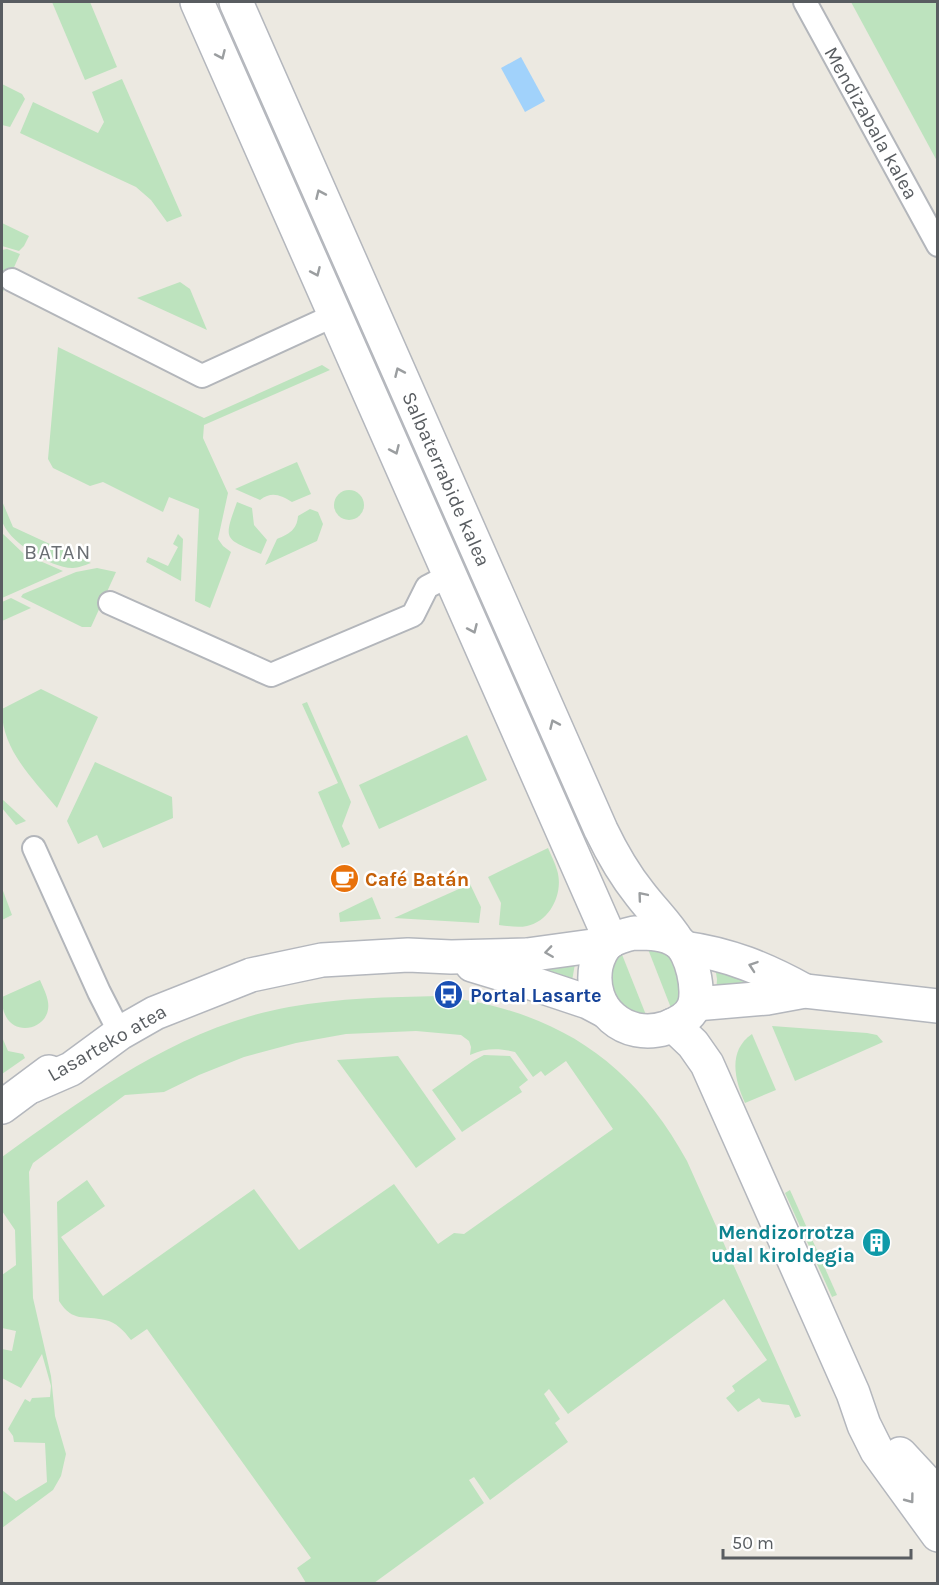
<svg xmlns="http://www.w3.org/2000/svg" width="939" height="1585" viewBox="0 0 939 1585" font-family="Karla,sans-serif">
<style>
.green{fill:#bde3be}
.water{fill:#a1d2fb}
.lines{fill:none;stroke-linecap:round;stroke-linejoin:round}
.street-casing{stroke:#b3b6bb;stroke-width:26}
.secondary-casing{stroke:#b4b7bd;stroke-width:36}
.street{stroke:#fff;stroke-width:22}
.secondary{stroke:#fff;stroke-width:33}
.oneway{stroke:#9b9ea0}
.labels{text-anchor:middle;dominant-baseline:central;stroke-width:5;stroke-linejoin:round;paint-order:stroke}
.street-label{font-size:20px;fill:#595d61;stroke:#fff}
.food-label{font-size:20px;font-weight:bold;fill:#c56008;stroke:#fff;text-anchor:start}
.transit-label{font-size:20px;font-weight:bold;fill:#164399;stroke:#fff;text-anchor:start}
.culture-label{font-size:20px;font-weight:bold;fill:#0d838f;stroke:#fff;text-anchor:end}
.neighbourhood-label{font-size:21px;letter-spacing:1.5px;fill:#6a6e73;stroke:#fff}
</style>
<rect width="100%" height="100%" fill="#ece9e1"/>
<g class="green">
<polygon points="52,2 90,2 117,67 85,80"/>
<polygon points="851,2 937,2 937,161"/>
<polygon points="122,79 182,216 167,222 151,200 136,187 20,133 33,102 98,133 104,122 92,92"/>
<polygon points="2,84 22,94 25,99 10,127 2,125"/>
<polygon points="2,223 29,236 24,246 19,251 2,246"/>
<polygon points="7,249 20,254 2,294 2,250"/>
<polygon points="180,282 190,289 207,330 137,298"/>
<polygon points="58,347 204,418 322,365 330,370 204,425 203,438 228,493 218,539 223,546 231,552 210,608 195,601 199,509 169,497 163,512 103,482 90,486 53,468 48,459"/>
<path d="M297 462 311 494 292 502C280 495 272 491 260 500L235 489Z"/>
<circle cx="349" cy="505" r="15"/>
<path d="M2 501 13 527 91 563C85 565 78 568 73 568 53 569 6 541 2 520 0 514 1 507 2 501Z"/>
<path d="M237 502 252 508 254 525 267 540 261 554C224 538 223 541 237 502Z"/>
<path d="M310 509 318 512 323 524 317 541 265 565 277 539C289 534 297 530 298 516Z"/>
<polygon points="2,533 24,554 63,571 2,598"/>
<polygon points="178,534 183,539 181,581 146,562 148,557 168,566 178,547 173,544"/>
<polygon points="97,568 116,572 91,627 82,627 21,597 23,594 76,572"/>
<polygon points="11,598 31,608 2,621 2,602"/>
<path d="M41 689 98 717 57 808C33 779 1 749 2 709Z"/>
<polygon points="307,702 351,802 342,826 350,844 342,848 318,792 338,783 302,704"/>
<polygon points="467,735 487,780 379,829 359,785"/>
<polygon points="95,762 172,797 173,818 103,848 97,835 78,844 67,821"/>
<polygon points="2,799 26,821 16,825 2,808"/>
<path d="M548 848C551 855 555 863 557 870 564 892 551 921 527 926 518 928 508 926 499 925L501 903 488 877Z"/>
<polygon points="470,884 481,907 479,923 394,918"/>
<polygon points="2,888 12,915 2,920"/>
<polygon points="372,897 381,919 340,922 339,913"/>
<polygon points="646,944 671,949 684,998 671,1008"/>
<polygon points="621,952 648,1020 610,1006 609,958"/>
<polygon points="576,958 572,981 534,966"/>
<polygon points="715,967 759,980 716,994 717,979"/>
<path d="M40 980C43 987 47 995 48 1002 53 1032 1 1043 2 997Z"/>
<path d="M439 996C554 1010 631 1059 687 1161L801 1416 795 1418 789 1405 762 1402 759 1398 738 1412 726 1398 735 1391 732 1386 767 1360 724 1299 568 1414 549 1389 544 1394 560 1419 555 1423 568 1442 490 1500 474 1477 469 1480 484 1503 374 1583H306L297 1568 311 1558 147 1329 131 1340C124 1331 116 1322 105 1320 84 1315 73 1323 59 1301L57 1202 87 1180 105 1206 61 1237 103 1296 254 1189 299 1250 394 1184 438 1244 454 1233 464 1234 613 1129 566 1061 545 1076 541 1071 533 1077 515 1052C499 1048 485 1048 470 1055L471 1047 469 1041 461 1035 416 1031 346 1034 296 1043 244 1057 199 1075 164 1092 125 1095 33 1163 29 1172 33 1298 51 1376 55 1416 66 1454 61 1476 53 1490 2 1528V1490L16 1501 47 1482 45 1443 14 1442 13 1436 8 1429 25 1399 30 1402 32 1398 50 1397 51 1386 42 1354 21 1388 2 1378V1349L12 1351 16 1331 2 1328V1275L16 1265 15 1230 2 1211V1157C90 1094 179 1027 289 1007 339 998 389 997 439 996Z"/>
<polygon points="772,1026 867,1033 877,1035 883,1042 795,1081"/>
<path d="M752 1034 776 1090 745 1103C735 1081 727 1051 752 1034Z"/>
<polygon points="2,1037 8,1051 23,1054 25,1058 2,1074"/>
<polygon points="484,1055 510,1056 528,1080 519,1087 522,1092 462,1132 432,1090 473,1061"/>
<polygon points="398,1056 456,1139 416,1168 337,1060"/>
<polygon points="790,1190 837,1295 832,1297 785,1193"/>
</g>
<polygon class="water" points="521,57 545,101 525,112 501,68"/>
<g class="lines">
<defs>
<g id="street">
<polyline points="805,2 938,245"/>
<polyline points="12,280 202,376 335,315"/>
<polyline points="110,603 271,675 413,615 427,587 450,575"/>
<polyline points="34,848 99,992 120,1033"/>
</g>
<g id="secondary">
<polyline points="197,2 611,941"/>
<path d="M236 2 601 830C612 853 624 874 640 894 653 911 667 924 678 942"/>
<path d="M634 933C649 933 666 933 678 942 692 952 700 991 694 1006 690 1017 677 1024 666 1028 625 1041 588 1009 596 966 598 958 602 948 609 942 617 937 625 935 634 933Z"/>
<path d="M684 948C729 954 765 969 805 991"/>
<polyline points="472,965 525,981 588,1002 605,1011"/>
<polyline points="695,1004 767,998 805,991 938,1006"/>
<polyline points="673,1025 693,1044 707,1064 853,1393 864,1425 877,1451 938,1535"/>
<polyline points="32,1086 71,1069 120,1033 155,1013 251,975 322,960 408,955 451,957 527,955 607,944"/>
<polyline points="2,1107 49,1072"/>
<polyline points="900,1454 938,1495"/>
</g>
</defs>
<use href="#street" class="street-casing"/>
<use href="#secondary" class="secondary-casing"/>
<use href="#street" class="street"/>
<use href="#secondary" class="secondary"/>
</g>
<defs><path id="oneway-chevron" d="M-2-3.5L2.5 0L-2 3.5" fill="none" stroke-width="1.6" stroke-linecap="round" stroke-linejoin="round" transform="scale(1.5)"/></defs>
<g class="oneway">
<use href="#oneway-chevron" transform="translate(221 55) rotate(66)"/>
<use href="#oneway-chevron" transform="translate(320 194) rotate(-114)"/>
<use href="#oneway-chevron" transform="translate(316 272) rotate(66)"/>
<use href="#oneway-chevron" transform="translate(399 372) rotate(-114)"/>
<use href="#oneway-chevron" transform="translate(395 450) rotate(66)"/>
<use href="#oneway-chevron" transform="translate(473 629) rotate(66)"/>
<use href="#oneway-chevron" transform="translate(554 724) rotate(-114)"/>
<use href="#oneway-chevron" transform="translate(642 896) rotate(-130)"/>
<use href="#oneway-chevron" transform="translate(549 952) rotate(172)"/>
<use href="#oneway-chevron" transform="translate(753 966) rotate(-161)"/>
<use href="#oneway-chevron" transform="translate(910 1499) rotate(53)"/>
</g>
<defs>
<symbol id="cafe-disc" viewBox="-11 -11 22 22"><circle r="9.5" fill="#e8710a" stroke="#fff"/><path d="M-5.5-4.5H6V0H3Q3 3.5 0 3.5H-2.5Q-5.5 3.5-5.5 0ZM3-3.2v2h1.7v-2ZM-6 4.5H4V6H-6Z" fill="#fff"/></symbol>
<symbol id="bus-disc" viewBox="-11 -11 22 22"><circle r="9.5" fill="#1a4fb4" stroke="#fff"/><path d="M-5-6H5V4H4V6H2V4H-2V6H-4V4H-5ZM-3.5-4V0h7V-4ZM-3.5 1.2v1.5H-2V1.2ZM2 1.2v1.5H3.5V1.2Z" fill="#fff"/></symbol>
<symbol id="building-disc" viewBox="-11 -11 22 22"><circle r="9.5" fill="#0f9aa8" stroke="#fff"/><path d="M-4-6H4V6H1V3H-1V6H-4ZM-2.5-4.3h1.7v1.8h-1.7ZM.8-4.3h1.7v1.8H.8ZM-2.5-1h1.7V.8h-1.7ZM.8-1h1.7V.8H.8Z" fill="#fff"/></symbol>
</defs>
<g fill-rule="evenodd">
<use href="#cafe-disc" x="328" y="862" width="33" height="33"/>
<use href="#bus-disc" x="432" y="978" width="33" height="33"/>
<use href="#building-disc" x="860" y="1226" width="33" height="33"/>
</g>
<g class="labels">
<g class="street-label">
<text transform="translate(871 123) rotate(61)">Mendizabala kalea</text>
<text transform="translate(446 479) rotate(66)">Salbaterrabide kalea</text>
<text transform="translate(107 1043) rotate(-30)">Lasarteko atea</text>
</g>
<g class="food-label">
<text x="365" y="879">Café Batán</text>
</g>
<g class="transit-label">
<text x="470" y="995">Portal Lasarte</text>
</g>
<g class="culture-label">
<text x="855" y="1232">Mendizorrotza<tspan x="855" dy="23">udal kiroldegia</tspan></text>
</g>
<g class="neighbourhood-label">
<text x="58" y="552">BATAN</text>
</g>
</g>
<rect width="939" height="1585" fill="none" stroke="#595d61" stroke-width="6"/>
<path d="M723 1549v9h188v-9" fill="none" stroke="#595d61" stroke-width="3"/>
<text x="732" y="1549" font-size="18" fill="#595d61" stroke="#ffffff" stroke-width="4.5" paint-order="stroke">50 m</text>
</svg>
